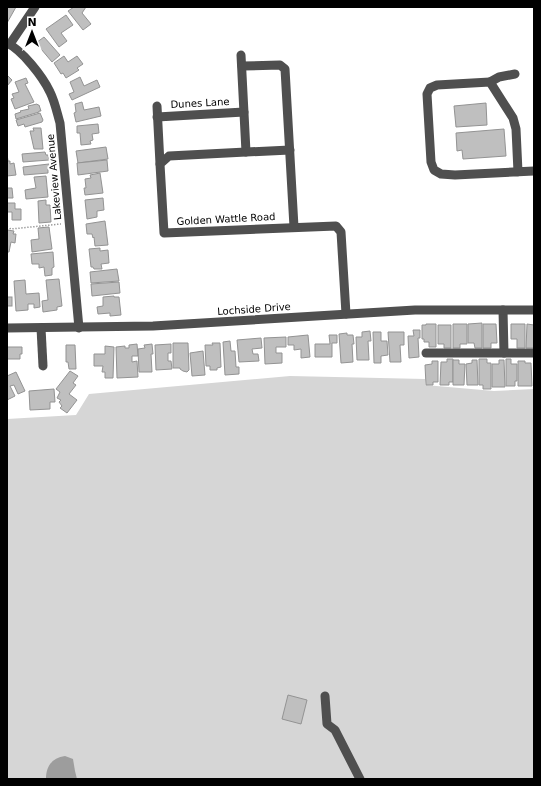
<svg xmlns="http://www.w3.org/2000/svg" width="541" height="786" viewBox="0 0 541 786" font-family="'DejaVu Sans',sans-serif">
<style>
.green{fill:#d6d6d6}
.water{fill:#9d9d9d}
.building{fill:#bfbfbf;stroke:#939393}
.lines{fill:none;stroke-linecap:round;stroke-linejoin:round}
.path{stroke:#717171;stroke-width:1.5;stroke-dasharray:1 2;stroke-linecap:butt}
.minor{stroke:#4f4f4f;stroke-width:9}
.labels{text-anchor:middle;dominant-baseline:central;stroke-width:4;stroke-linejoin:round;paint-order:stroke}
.street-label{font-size:10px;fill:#000;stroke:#fff}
</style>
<rect width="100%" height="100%" fill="#fff"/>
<polygon class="green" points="290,376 425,379 425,385 494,391 534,389 534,779 7,779 7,419 76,415 89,394"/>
<path class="water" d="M65 756 73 759 75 771 77 779H46C46 766 52 758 65 756Z"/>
<g class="building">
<polygon points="7,7 16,7 7,23"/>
<polygon points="74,7 86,7 82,13 91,24 83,30 68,11"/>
<polygon points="66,15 73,25 61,33 67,41 59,47 46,29"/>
<polygon points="44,37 60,55 52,62 36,43"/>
<polygon points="64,56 68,62 77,56 83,64 77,68 79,70 66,78 63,73 61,74 54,63"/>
<polygon points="7,75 12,80 7,86"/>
<polygon points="80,77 84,86 97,80 100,87 72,100 69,94 74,92 70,82"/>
<polygon points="26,78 28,83 25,84 34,102 15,109 11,99 14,98 12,94 19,92 15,82"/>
<polygon points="82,102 84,110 99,107 101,116 76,122 74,113 76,112 75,104"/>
<polygon points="486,103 487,125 456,127 454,106"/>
<polygon points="37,104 38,105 39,105 41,111 39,111 39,112 16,119 15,114 21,112 20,111 29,109 28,106"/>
<polygon points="40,113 43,120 42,122 25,127 24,124 18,126 16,120"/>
<polygon points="98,124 99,133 92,134 93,140 90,141 91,144 81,145 80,133 77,133 77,126"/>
<polygon points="33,128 41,128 43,149 34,149 30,131 34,131"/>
<polygon points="504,129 506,156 463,159 462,150 457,151 456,133"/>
<polygon points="106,147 108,159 78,163 76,151"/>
<polygon points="45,152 46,155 48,155 49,160 23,162 22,154"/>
<polygon points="7,154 8,161 10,161 10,164 14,163 16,175 7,176"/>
<polygon points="107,160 108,171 78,175 77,163"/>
<polygon points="49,164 50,169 48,169 48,173 24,175 23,167"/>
<polygon points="100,173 103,193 85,195 84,188 86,188 85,179 91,178 90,175"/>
<polygon points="46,176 48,197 26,199 25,190 36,188 34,177"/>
<polygon points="7,188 12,188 13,198 7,198"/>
<polygon points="103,198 104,210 97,211 97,217 87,219 85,200"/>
<polygon points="46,200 46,205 50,205 51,222 39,223 38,201"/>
<polygon points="7,203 15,203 15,209 21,209 21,220 12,220 12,212 7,212"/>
<polygon points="105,221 108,245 95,246 94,237 93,238 92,234 87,234 86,224"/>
<polygon points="49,227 52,249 32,252 31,240 39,239 38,228"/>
<polygon points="7,230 14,231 13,234 16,234 15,243 11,242 9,252 7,252"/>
<polygon points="100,248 100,251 108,250 109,263 101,264 102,269 94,269 93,267 91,267 89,249"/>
<polygon points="53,252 54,267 52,268 52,275 45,276 44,267 39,268 39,264 32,264 31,254"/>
<polygon points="117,269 119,281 91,283 90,272"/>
<polygon points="59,279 62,306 57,307 57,310 43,312 42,301 48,300 46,280"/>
<polygon points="25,280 26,294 39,293 40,307 34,308 34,304 28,304 28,310 16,311 14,281"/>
<polygon points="119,282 120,293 92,296 91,284"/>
<polygon points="114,296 114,297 119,297 121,315 110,316 110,313 98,314 97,307 103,306 103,297"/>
<rect x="7" y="297" width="5" height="9"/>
<polygon points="482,323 482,348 475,348 474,343 468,343 468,324"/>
<polygon points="426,324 436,324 436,347 429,347 429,342 424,342 424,339 422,339 422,325 426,325"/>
<polygon points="453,324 467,324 467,344 460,344 460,348 453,348"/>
<polygon points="483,324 496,324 497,343 491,343 491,348 483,348"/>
<polygon points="511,324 525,324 525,348 517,348 517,339 511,339"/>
<polygon points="527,324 534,325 534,348 526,348"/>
<polygon points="438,325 451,325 451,348 444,348 444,344 438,344"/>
<polygon points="413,330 420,330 420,338 418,338 419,357 409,358 408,336 414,336"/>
<polygon points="370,331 371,341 368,341 369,360 357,360 356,337 362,337 362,332"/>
<polygon points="373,332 381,332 381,341 387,341 388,355 381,356 381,363 374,363"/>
<polygon points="388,332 404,332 404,345 400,345 401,362 390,362"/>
<polygon points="347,333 347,335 353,335 354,344 352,344 353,362 341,363 339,334"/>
<polygon points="308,335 310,357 301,358 301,349 294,350 294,345 288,345 288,337"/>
<polygon points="329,335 337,335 337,343 332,343 332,357 315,357 315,344 330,344"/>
<polygon points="286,337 286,347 276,347 276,353 282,353 282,363 265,364 264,338"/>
<polygon points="261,338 262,348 252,349 253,354 258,354 259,361 239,362 237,340"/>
<polygon points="230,341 231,351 235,351 236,367 239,367 239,374 225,375 223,342"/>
<polygon points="173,343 188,343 189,370 187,372 183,371 180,369 180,368 173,368"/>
<polygon points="212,343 220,343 221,367 217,368 217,370 210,370 210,366 206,366 205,345 213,345"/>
<polygon points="137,344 138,356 132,356 132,362 137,361 138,377 117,378 116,347 125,346 125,348 129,348 129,345"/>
<polygon points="152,344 153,354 151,354 152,372 139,372 138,349 145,348 144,345"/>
<polygon points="171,344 171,353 168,353 168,361 171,361 172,369 156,370 155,345"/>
<polygon points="66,345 75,345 76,369 69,369 68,362 66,362"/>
<polygon points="105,346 114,347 113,378 105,378 105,372 102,372 103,366 94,366 94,354 105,354"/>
<polygon points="7,347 22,347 22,354 20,354 20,359 7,359"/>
<polygon points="203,351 205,375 192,376 190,353"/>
<polygon points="447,359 453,359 453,382 449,382 449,385 440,385 441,362 447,362"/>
<polygon points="479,359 487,359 487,363 491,363 491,389 483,389 483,385 479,385"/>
<polygon points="506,359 511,359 511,364 517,364 517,381 515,381 515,386 506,386"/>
<polygon points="453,360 459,360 459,364 465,364 464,385 453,385"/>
<polygon points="472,360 477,360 478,385 467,385 466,364 472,363"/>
<polygon points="499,360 504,360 505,387 492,387 492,364 499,364"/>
<polygon points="432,361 438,361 438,382 433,382 433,385 426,385 425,365 432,364"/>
<polygon points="518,361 525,361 525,363 531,363 532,386 518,386"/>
<polygon points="70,371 78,376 73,383 76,385 69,394 77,400 67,413 60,408 62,406 59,402 61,400 57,398 60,392 56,389"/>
<polygon points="16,372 25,391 18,394 14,385 10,386 15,396 7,400 7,376"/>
<polygon points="54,389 55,402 50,402 50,409 30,410 29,391"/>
<polygon points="288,695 307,700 301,724 282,719"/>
</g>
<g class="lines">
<polyline class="path" points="7,227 11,229 61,224"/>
<g class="minor">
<path d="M7 43C22 50 43 77 50 92 55 102 57 113 60 123L79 328"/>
<polyline points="10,44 35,7"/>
<polyline points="241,55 246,152 169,156 160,164 164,233 336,226 341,232 346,314"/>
<polyline points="242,66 280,65 285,69 294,227"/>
<polyline points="490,82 499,77 515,74"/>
<polyline points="157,106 160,164"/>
<polyline points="157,117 244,112"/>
<polyline points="246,152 290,150"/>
<polyline points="518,172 516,129 513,118 490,82 437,85 430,88 427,94 431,162 434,170 441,174 455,175 534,171"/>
<polyline points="503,310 504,353 534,353"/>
<polyline points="7,328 153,326 415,310 534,310"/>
<polyline points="41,328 43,366"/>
<polyline points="426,353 504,353"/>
<polyline points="325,696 327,724 335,730 360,779"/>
</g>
</g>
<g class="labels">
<g class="street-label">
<text transform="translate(200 103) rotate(-3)">Dunes Lane</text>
<text transform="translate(54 177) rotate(-95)">Lakeview Avenue</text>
<text transform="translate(226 219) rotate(-3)">Golden Wattle Road</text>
<text transform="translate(254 309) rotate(-4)">Lochside Drive</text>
</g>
</g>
<rect width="541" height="786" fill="none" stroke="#000000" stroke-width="16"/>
<g transform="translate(32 32)" stroke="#ffffff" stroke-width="3" paint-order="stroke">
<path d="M0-3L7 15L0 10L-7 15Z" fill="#000000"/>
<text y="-6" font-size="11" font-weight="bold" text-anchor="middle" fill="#000000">N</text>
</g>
</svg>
